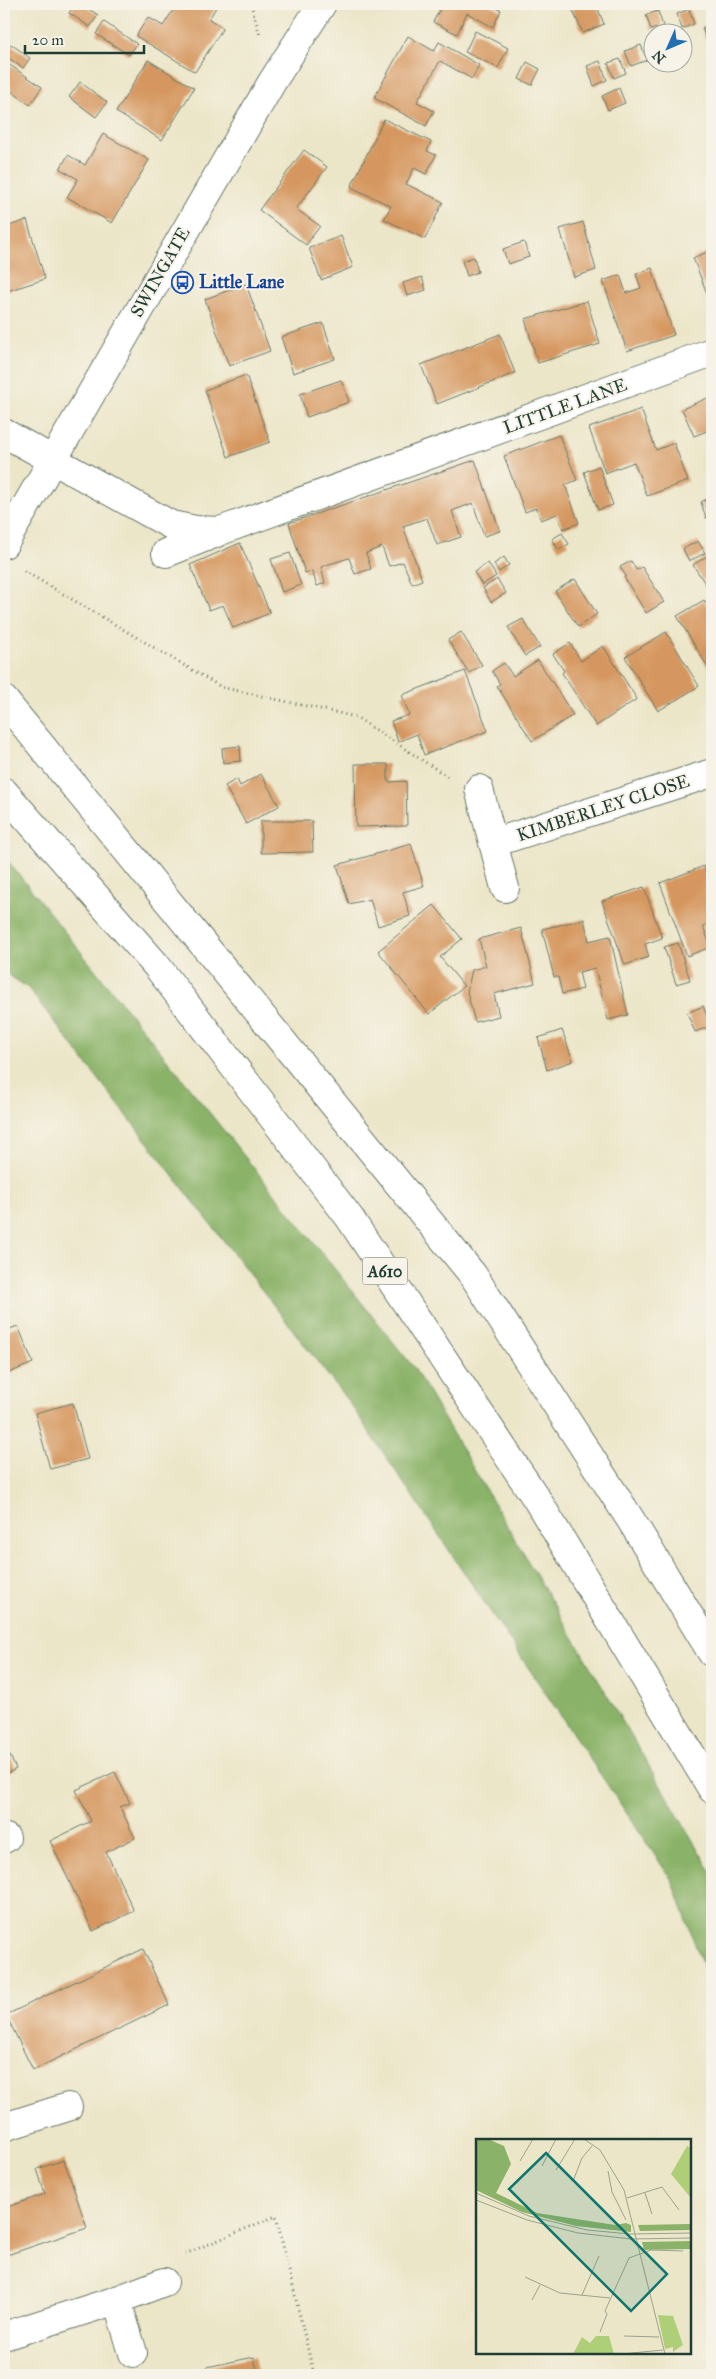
<svg xmlns="http://www.w3.org/2000/svg" width="716" height="2379" viewBox="0 0 716 2379" font-family="'IM FELL Great Primer',serif">
<style>
.forest{fill:#8ab268;stroke:#54784e}
.building{fill:#d5975e}
.lines{fill:none;stroke-linecap:round;stroke-linejoin:round}
.minor-casing{stroke:#677868;stroke-width:30}
.highway-casing{stroke:#677868;stroke-width:30}
.path{stroke:#677868;stroke-width:3;stroke-dasharray:1 4;stroke-linecap:butt}
.minor{stroke:#fff;stroke-width:28}
.highway{stroke:#fff;stroke-width:28}
.labels{text-anchor:middle;dominant-baseline:central;stroke-width:4;stroke-linejoin:round;paint-order:stroke}
.shield{fill:#f7f3e8;stroke:#60746a;stroke-width:1}
.shield-label{font-size:16px;font-weight:bold;fill:#1f3d34}
.street-label{font-size:18px;fill:#1f3d34;stroke:#f7f3e8}
.transit-label{font-size:18px;font-weight:bold;fill:#164399;stroke:#f7f3e8;text-anchor:start}
.inset-road{fill:none;stroke:#9aa28d;stroke-width:1}
.view{fill:#0f766e;fill-opacity:0.15;stroke:#0f766e;stroke-width:2.5}
.inset-edge{fill:none;stroke:#1f3d34;stroke-width:2.5}
</style>
<rect width="100%" height="100%" fill="#f7f3e8"/>
<filter id="ink" filterUnits="userSpaceOnUse"><feTurbulence type="fractalNoise" baseFrequency=".02" numOctaves="2"/><feDisplacementMap in="SourceGraphic" scale="10" xChannelSelector="R" yChannelSelector="G"/><feConvolveMatrix kernelMatrix="1 2 1 2 8 2 1 2 1" color-interpolation-filters="sRGB"/></filter>
<filter id="wash" filterUnits="userSpaceOnUse"><feTurbulence type="fractalNoise" baseFrequency=".0096" numOctaves="4" result="noise"/><feDisplacementMap in="SourceGraphic" scale="20" xChannelSelector="R" yChannelSelector="G"/><feGaussianBlur stdDeviation="1.12" result="paint"/><feColorMatrix in="noise" values="0 0 0 0 0 0 0 0 0 0 0 0 0 0 0 0 0 1.4 0 .05"/><feComposite in="paint" operator="in"/></filter>
<g filter="url(#wash)">
<rect width="100%" height="100%" fill="#ece6c9"/>
<polygon class="forest" points="4,856 414,1368 712,1873 712,1992 673,1882 351,1405 28,988 4,972"/>
<g id="blocks">
<g class="building">
<polygon points="75,4 81,4 98,15 90,27 69,13"/>
<polygon points="177,4 218,4 209,19 223,28 195,72 136,36 148,17 163,26"/>
<polygon points="434,4 488,4 501,10 493,27 467,13 457,34 433,22 441,7"/>
<polygon points="584,4 596,4 604,24 583,33 572,9"/>
<polygon points="689,9 694,24 682,29 677,14"/>
<polygon points="658,11 663,26 651,30 646,15"/>
<polygon points="104,22 137,44 129,55 96,34"/>
<polygon points="712,24 712,56 702,28"/>
<polygon points="475,31 508,48 498,68 465,52"/>
<polygon points="408,36 434,51 439,42 479,65 472,79 440,61 417,102 434,111 426,126 374,98"/>
<polygon points="11,44 30,58 23,68 4,55"/>
<polygon points="641,45 647,60 631,66 625,51"/>
<polygon points="620,59 626,73 614,78 608,63"/>
<polygon points="148,60 194,88 162,140 116,112"/>
<polygon points="4,61 42,87 30,105 11,91"/>
<polygon points="600,61 607,80 594,86 587,66"/>
<polygon points="527,62 540,69 532,85 519,79"/>
<polygon points="80,82 107,102 96,117 69,97"/>
<polygon points="619,88 625,103 608,110 602,96"/>
<polygon points="384,119 431,142 427,151 436,155 426,174 414,168 406,184 443,202 425,239 384,219 391,206 351,187"/>
<polygon points="103,134 149,160 112,223 67,197 78,179 60,169 68,155 85,165"/>
<polygon points="304,150 327,167 296,209 320,226 306,245 259,210"/>
<polygon points="4,212 9,226 27,220 45,279 4,292"/>
<polygon points="583,222 596,270 574,277 560,229"/>
<polygon points="341,236 353,267 321,280 309,248"/>
<polygon points="524,242 529,257 508,264 503,249"/>
<polygon points="712,250 712,306 693,258"/>
<polygon points="474,257 478,272 467,276 462,261"/>
<polygon points="652,268 674,335 627,351 603,281 620,275 626,293 641,288 636,274"/>
<polygon points="422,277 426,290 407,296 403,283"/>
<polygon points="246,284 270,351 229,366 205,299"/>
<polygon points="587,301 600,344 538,363 525,319"/>
<polygon points="323,323 335,359 293,373 281,337"/>
<polygon points="500,334 515,373 437,404 421,365"/>
<polygon points="246,375 270,442 228,457 205,390"/>
<polygon points="341,380 349,402 307,417 300,394"/>
<polygon points="710,397 712,402 712,429 694,436 682,409"/>
<polygon points="641,409 656,450 674,443 688,481 647,496 634,462 605,473 589,428"/>
<polygon points="559,435 577,480 565,485 579,523 563,529 557,514 541,520 536,508 525,512 504,456"/>
<polygon points="475,460 500,531 484,536 473,503 452,511 461,537 437,545 427,518 403,526 422,580 412,584 403,562 389,566 382,547 366,553 371,569 355,574 349,558 329,564 321,567 325,583 317,586 312,571 305,573 289,523"/>
<polygon points="599,466 613,505 598,510 584,472"/>
<polygon points="712,497 712,516 706,518 701,502"/>
<polygon points="562,533 569,544 559,550 552,539"/>
<polygon points="698,541 705,553 689,561 683,549"/>
<polygon points="240,543 270,613 233,628 223,605 209,610 190,565"/>
<polygon points="290,553 301,585 282,592 271,559"/>
<polygon points="707,556 712,564 712,594 693,565"/>
<polygon points="504,557 509,565 499,572 494,564"/>
<polygon points="631,561 636,570 642,567 664,602 646,613 624,577 626,576 620,567"/>
<polygon points="488,563 496,576 482,585 474,572"/>
<polygon points="497,579 506,593 491,602 483,588"/>
<polygon points="575,579 597,614 578,627 555,591"/>
<polygon points="704,600 712,613 712,674 677,616"/>
<polygon points="523,619 540,647 525,656 508,627"/>
<polygon points="461,632 482,665 469,673 448,640"/>
<polygon points="666,632 699,686 658,711 625,657"/>
<polygon points="570,643 581,661 603,646 637,699 596,726 562,673 564,671 553,654"/>
<polygon points="538,660 573,715 532,741 497,686 500,684 492,671 504,663 513,676"/>
<polygon points="465,671 488,731 424,755 417,734 398,742 391,721 409,715 402,695"/>
<polygon points="240,746 241,761 223,763 222,748"/>
<polygon points="355,764 388,764 388,782 406,781 407,826 356,827"/>
<polygon points="261,774 279,806 246,824 225,786 237,779 240,786"/>
<polygon points="261,821 312,821 313,852 261,853"/>
<polygon points="411,844 424,886 403,892 410,916 378,926 370,899 349,904 337,865"/>
<polygon points="704,866 712,888 712,922 703,926 711,947 687,956 660,883"/>
<polygon points="644,887 662,938 645,944 649,957 625,965 602,901"/>
<polygon points="434,905 462,939 440,957 464,986 429,1014 378,951"/>
<polygon points="584,919 589,941 610,936 628,1015 608,1020 595,968 579,972 583,989 562,994 558,977 554,977 542,929"/>
<polygon points="521,928 535,983 494,994 499,1016 475,1022 467,992 472,970 486,966 479,939"/>
<polygon points="678,943 690,980 676,984 664,947"/>
<polygon points="703,1006 711,1026 695,1032 687,1013"/>
<polygon points="562,1030 573,1061 547,1070 538,1038"/>
<polygon points="18,1326 33,1363 4,1375 4,1331"/>
<polygon points="73,1403 88,1459 50,1469 35,1413"/>
<polygon points="4,1743 16,1769 4,1775"/>
<polygon points="115,1772 130,1803 120,1807 135,1838 106,1852 134,1911 93,1931 50,1841 91,1821 76,1790"/>
<polygon points="143,1949 169,2005 33,2070 6,2015"/>
<polygon points="64,2160 87,2228 4,2256 4,2208 45,2194 37,2169"/>
<polygon points="254,2357 258,2375 209,2375 207,2367"/>
</g>
</g>
</g>
<g filter="url(#ink)">
<use href="#blocks" fill-opacity="0" stroke="#677868" stroke-width="1"/>
<g class="lines">
<defs>
<g id="minor">
<polyline points="4,433 171,525 196,530 220,531 712,352"/>
<polyline points="4,544 272,82 322,4"/>
<polyline points="166,553 216,533"/>
<polyline points="479,789 505,888"/>
<polyline points="493,843 712,773"/>
<polyline points="4,1839 6,1838"/>
<polyline points="4,2127 68,2107"/>
<polyline points="117,2300 133,2353"/>
<polyline points="4,2336 117,2300 164,2282"/>
</g>
<g id="highway">
<polyline points="4,700 473,1275 634,1525 712,1653"/>
<polyline points="4,792 156,965 349,1217 536,1498 712,1789"/>
</g>
</defs>
<use href="#minor" class="minor-casing"/>
<use href="#highway" class="highway-casing"/>
<g class="path">
<polyline points="251,4 260,36"/>
<polyline points="24,571 221,687 356,717 448,777"/>
<polyline points="185,2254 276,2216 314,2375"/>
</g>
<use href="#minor" class="minor"/>
<use href="#highway" class="highway"/>
</g>
</g>
<defs>
<symbol id="bus-ring" viewBox="-11 -11 22 22"><circle r="9.5" fill="#f7f3e8" stroke="#1a4fb4" stroke-width="1.5"/><path d="M-5-6H5V4H4V6H2V4H-2V6H-4V4H-5ZM-3.5-4V0h7V-4ZM-3.5 1.2v1.5H-2V1.2ZM2 1.2v1.5H3.5V1.2Z" fill="#1a4fb4"/></symbol>
</defs>
<g fill-rule="evenodd">
<use href="#bus-ring" x="170" y="270" width="25" height="25"/>
</g>
<g class="labels">
<rect class="shield" x="362.5" y="1257.5" width="45" height="27" rx="4"/>
<g class="shield-label">
<text x="385" y="1271">A610</text>
</g>
<g class="street-label">
<text transform="translate(160 272) rotate(-60)">SWINGATE</text>
<text transform="translate(565 406) rotate(-20)">LITTLE LANE</text>
<text transform="translate(603 808) rotate(-18)">KIMBERLEY CLOSE</text>
</g>
<g class="transit-label">
<text x="199" y="282">Little Lane</text>
</g>
</g>
<g transform="translate(476 2139)">
<rect width="215" height="215" fill="#ece6c9"/>
<path d="M211 7 215 9V59L195 35ZM182 176 197 177 207 206 197 213V208L189 210ZM120 197H133L138 215H97L106 198 114 204Z" fill="#aecf78"/>
<path d="M0 0H12L28 7 35 25 20 54 61 74 139 86 150 84 155 86V93L100 87 46 73 0 51ZM215 85V91L164 92 162 86ZM215 102V110L168 111 166 103Z" fill="#8ab268"/>
<path class="inset-road" d="M108 0 124 11 148 51 189 215M44 22 57 0M66 27 80 0M80 31 99 0M132 32 136 53 150 81M97 42 106 19 116 7M0 54 53 77 111 91 154 95 215 94M169 54 176 75M151 59 186 48 203 71M0 61 51 81 102 94 155 100 215 99M49 138 84 154 134 159M106 156 123 117M56 161 64 146M124 193 131 175 129 172 153 119 175 111 207 112M148 197 183 198M146 215 187 211"/>
<path class="view" d="M70 14 191 135 155 172 33 50Z"/>
<rect width="215" height="215" class="inset-edge"/>
</g>
<rect width="716" height="2379" fill="none" stroke="#f7f3e8" stroke-width="20"/>
<g transform="translate(668 48) rotate(225)"><circle r="24" fill="#f7f3e8" stroke="#a1aaa0"/>
<path d="M0-4L9 19L0 12L-9 19Z" fill="#1f6fb2"/>
<text y="-8" font-size="14" font-weight="bold" text-anchor="middle" fill="#1f3d34">N</text>
</g>
<path d="M25 45v8h119v-8" fill="none" stroke="#1f3d34" stroke-width="2.5"/>
<text x="32" y="45" font-size="15" fill="#1f3d34" stroke="#f7f3e8" stroke-width="4" paint-order="stroke">20 m</text>
</svg>
